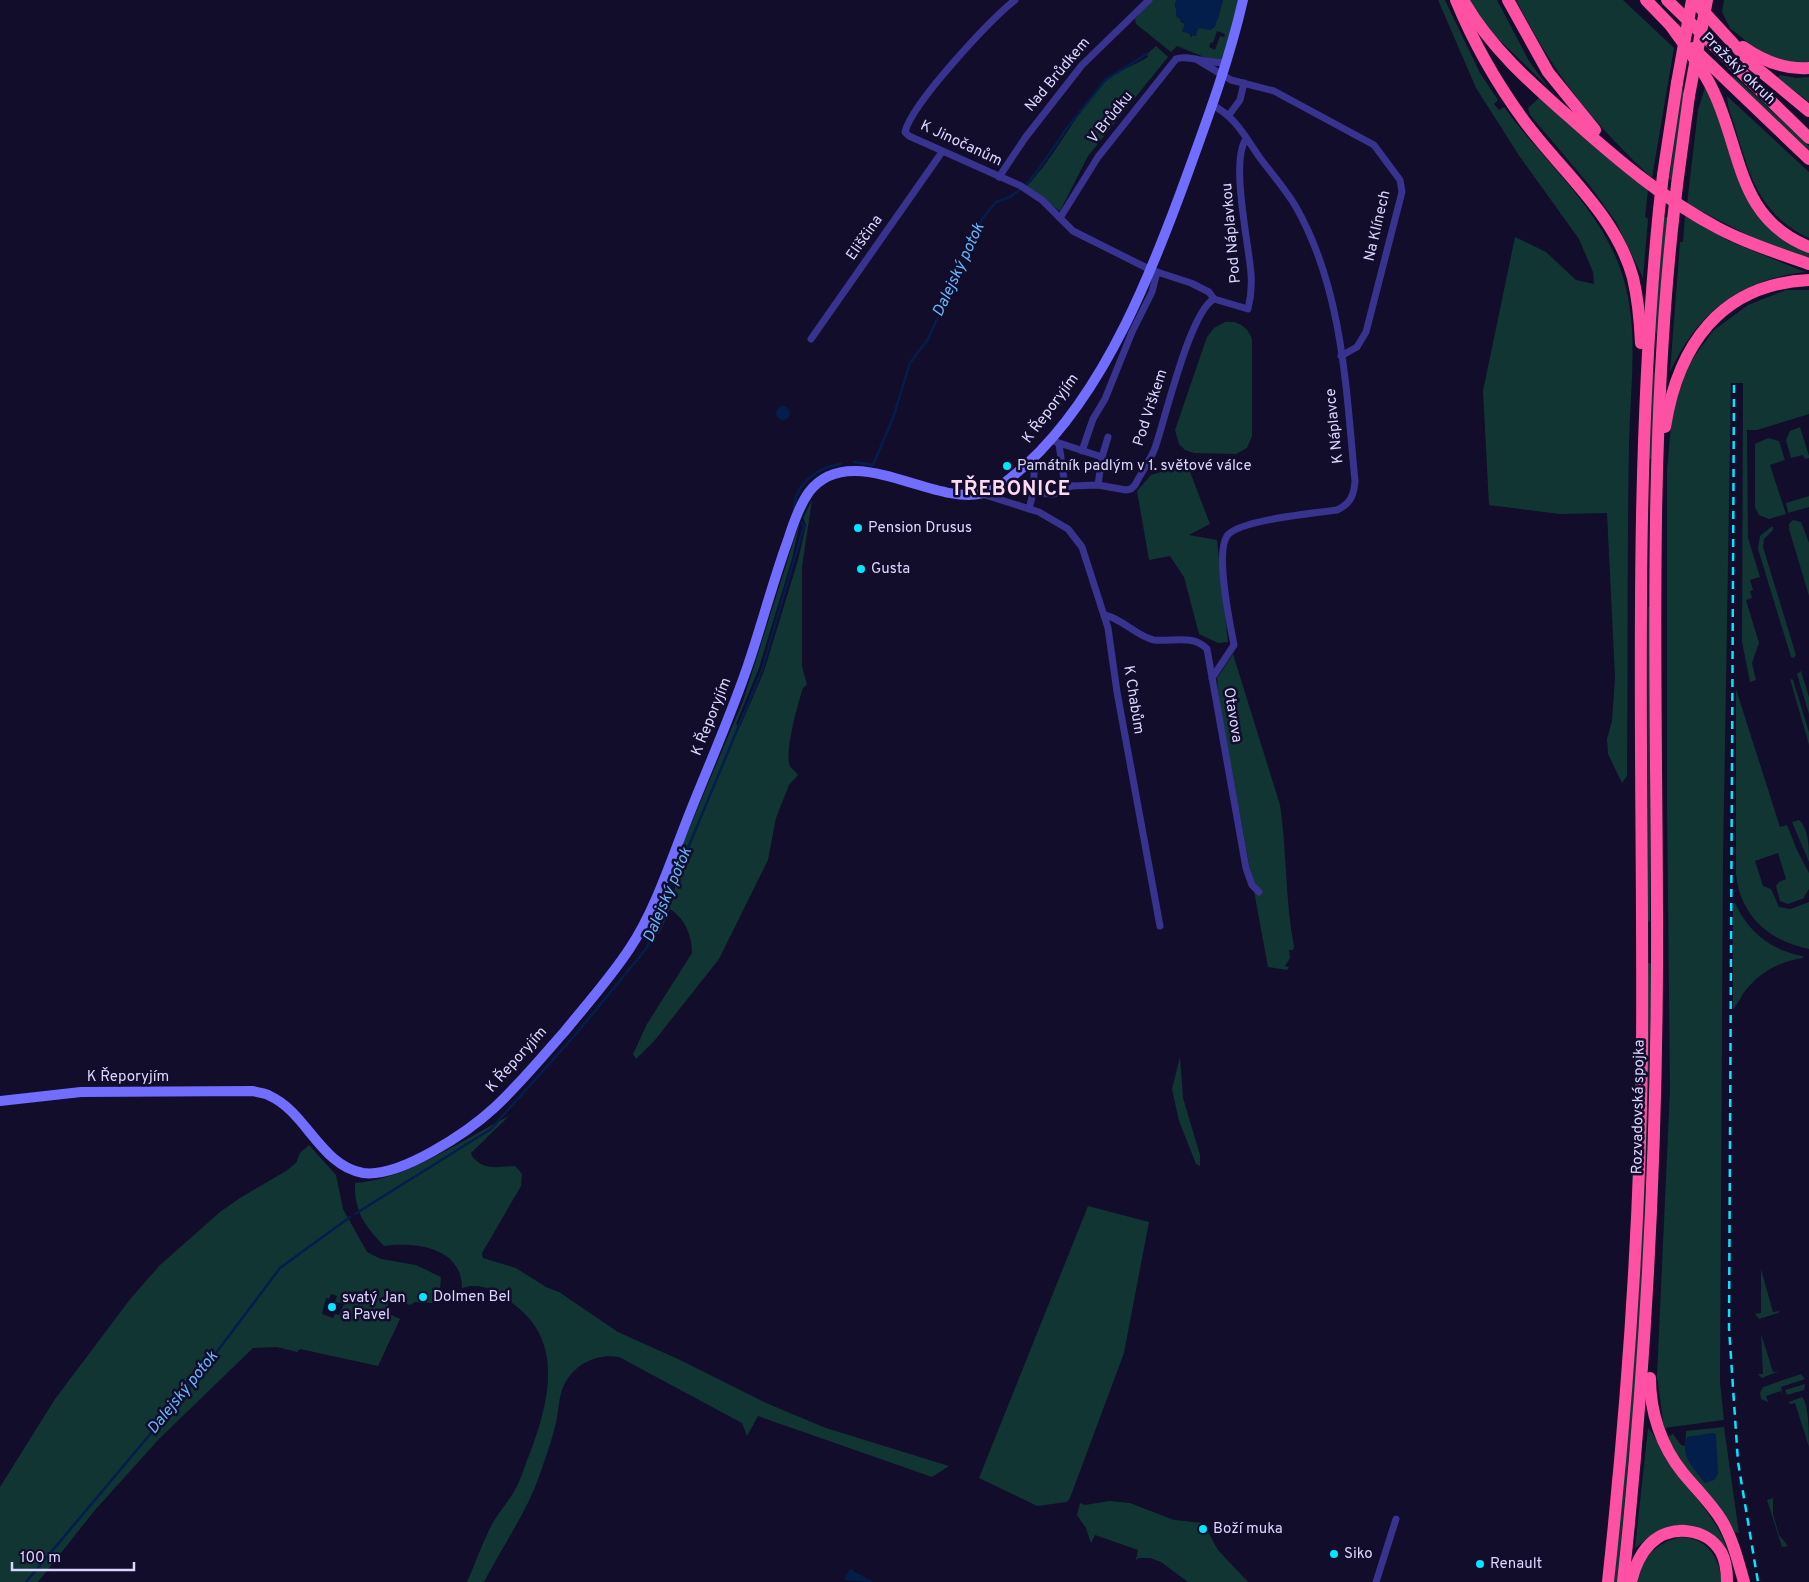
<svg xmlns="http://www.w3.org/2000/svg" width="1809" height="1582" viewBox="0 0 1809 1582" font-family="Overpass,sans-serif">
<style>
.green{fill:#103533;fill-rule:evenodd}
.water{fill:#041e4c}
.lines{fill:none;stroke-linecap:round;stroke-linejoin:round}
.stream{stroke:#041e4c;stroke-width:2.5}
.street{stroke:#37338e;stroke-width:7}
.secondary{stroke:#716dff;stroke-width:10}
.highway{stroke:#ff51a4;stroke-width:12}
.rail{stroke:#02e6ff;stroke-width:2.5;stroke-dasharray:8 6;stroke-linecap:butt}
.highway-bridge{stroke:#ff51a4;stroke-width:12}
.poi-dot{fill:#02e6ff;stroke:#120d2a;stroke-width:2}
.labels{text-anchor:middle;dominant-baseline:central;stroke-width:5;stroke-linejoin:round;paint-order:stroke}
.street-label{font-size:15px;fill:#dbd6ff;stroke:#120d2a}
.poi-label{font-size:15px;fill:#dbd6ff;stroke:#120d2a;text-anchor:start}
.water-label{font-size:16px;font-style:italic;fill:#64b7ff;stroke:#120d2a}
.district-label{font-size:20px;font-weight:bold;letter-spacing:1px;fill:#ffd8f1;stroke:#120d2a}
</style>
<rect width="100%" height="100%" fill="#120d2a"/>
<g class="green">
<path d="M1152 0H1176L1175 6 1181 22 1185 24 1182 31 1190 34 1191 38 1192 35 1195 36 1198 28 1218 18 1223 0H1238L1231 38 1222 60 1214 61 1177 46 1171 52 1136 24 1135 19ZM1217 31 1225 34 1224 37 1220 36 1215 50 1209 47 1211 42 1213 43Z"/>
<path d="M1438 0H1445L1480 73 1498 100 1494 104 1499 110 1504 107C1542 159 1596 204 1619 265 1641 323 1630 384 1629 444 1627 555 1628 666 1627 776L1622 783 1608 754 1607 739 1612 721 1615 677 1607 513 1560 514 1489 505 1483 391 1515 237 1546 252 1576 280 1594 284 1593 272 1579 239 1520 157 1476 88Z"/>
<polygon points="1468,0 1497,0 1529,61 1548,87 1494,35"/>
<path d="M1516 0H1623L1674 48 1652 178C1592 123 1553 73 1516 0Z"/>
<polygon points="1724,0 1809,0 1809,65 1784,64 1753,47 1730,28 1722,12"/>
<path d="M1156 46 1168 57 1088 156 1060 211 1026 187C1057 155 1074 114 1105 82 1115 72 1135 65 1148 57L1147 54Z"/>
<polygon points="1732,74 1809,146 1809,151 1730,76"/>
<polygon points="1780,75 1796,78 1809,77 1809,102 1777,78"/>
<polygon points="1705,87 1716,103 1749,201 1809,251 1809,260 1775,249 1687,204 1698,110"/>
<polygon points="1682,88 1685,92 1672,181 1669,179"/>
<path d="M1727 96 1809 172V238C1762 216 1751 180 1737 134 1734 122 1727 108 1727 96Z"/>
<polygon points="1540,97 1648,190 1645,217 1648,219 1643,278 1616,222 1590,186 1530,115 1528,108"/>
<path d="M1685 215 1729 241 1805 272C1739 280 1698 312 1670 372L1680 242H1683Z"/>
<polygon points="1664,217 1668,218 1658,335 1654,333"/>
<polygon points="1786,290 1809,290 1809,414 1757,430 1747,430 1748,538 1760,577 1750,580 1753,590 1750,591 1752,598 1746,600 1759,643 1752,663 1756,680 1750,682 1742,642 1743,383 1731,383 1723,863 1720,1382 1724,1420 1664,1428 1657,1376 1670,1090 1667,803 1667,470 1672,414 1688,365 1714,330 1748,305"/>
<path d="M1225 322C1238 320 1248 327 1252 339V436L1247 448 1236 454 1194 453 1185 450 1179 444 1175 430 1207 337 1214 328Z"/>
<polygon points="1654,372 1655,373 1652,459 1649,459 1652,373"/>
<polygon points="1800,427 1809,456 1809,458 1805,459 1803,455 1791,458 1786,440 1790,431"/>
<polygon points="1768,438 1779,441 1785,460 1770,465 1786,514 1769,519 1759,515 1755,507 1755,444"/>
<polygon points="1187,464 1210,524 1189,535 1217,540 1228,642 1218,643 1199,634 1184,577 1170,556 1149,560 1137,491 1151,475"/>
<polygon points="1809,496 1809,507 1788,513 1786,503"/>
<path d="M812 500 802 567V666L807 685 803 688C798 703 784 753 790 766 792 769 796 772 798 775L789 785 776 818 768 860 719 959 655 1040 636 1059 633 1054 647 1024 692 953C692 935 685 919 670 909L659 934 656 933 687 859 682 857 652 931 648 929 649 924 743 701 800 521 792 559 759 668 736 724 740 727 764 671 798 560 806 525 803 518Z"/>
<polygon points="1793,520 1801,522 1809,543 1809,596 1789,529 1789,524"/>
<polygon points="1771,527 1773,527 1773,530 1764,539 1763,547 1796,655 1794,658 1791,657 1758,549 1760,536"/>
<polygon points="1647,607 1650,607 1650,923 1648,921"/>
<path d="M1233 654 1280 805C1287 852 1285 899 1294 947L1293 950H1289L1290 958 1285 966 1289 967 1287 970 1268 967 1219 701 1217 678Z"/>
<polygon points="1801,671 1809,697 1809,714 1797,674"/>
<polygon points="1790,679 1793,680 1809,732 1809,745"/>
<path d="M1736 689 1780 827 1787 825 1797 850 1809 873V889L1804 897 1805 898 1788 904 1780 901 1776 886 1779 882 1786 879 1778 853 1755 861 1763 886 1771 889 1779 907 1790 909 1809 902V949C1770 941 1741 917 1736 875Z"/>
<path d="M1799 820C1809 829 1809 848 1809 862L1792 822Z"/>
<path d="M1735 903C1749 933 1771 950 1803 956V958C1779 962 1761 971 1746 990 1741 995 1738 1005 1733 1009V904Z"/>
<polygon points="1648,963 1652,964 1641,1326 1617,1582 1614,1582 1637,1325 1645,1167"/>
<polygon points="1180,1057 1183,1098 1200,1155 1200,1166 1196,1164 1179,1121 1172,1089"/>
<path d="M509 1116 471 1153 472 1156C483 1171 498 1167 515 1166L522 1174 521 1186 482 1253 483 1258 516 1268 546 1287 559 1292 618 1332 678 1359 766 1403 826 1428 949 1466 932 1477 758 1416 747 1436 742 1423 619 1357C598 1353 576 1363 565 1383 558 1395 559 1414 555 1427 551 1443 545 1459 540 1474 527 1512 502 1547 484 1582H467C475 1564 482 1544 491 1526 498 1513 509 1501 516 1488 522 1477 525 1464 530 1453 548 1404 565 1344 516 1306 500 1293 483 1281 462 1288 462 1247 415 1242 384 1246 365 1226 354 1212 355 1183 405 1180 464 1139 509 1116Z"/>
<path d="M309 1145 336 1175 343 1209 367 1252 381 1259 416 1265 441 1277 440 1289 433 1303 415 1302 410 1305 400 1301 389 1302 385 1312 400 1319 378 1366 300 1349 297 1352 277 1347 253 1348 159 1439 95 1510 38 1582H0V1487L55 1399 131 1298 160 1265 220 1212 240 1198 286 1171 296 1163 300 1153ZM331 1294 337 1296 335 1302 344 1304 339 1315 335 1314 333 1318 322 1314 326 1298 329 1299Z"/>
<polygon points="1088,1206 1149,1222 1124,1353 1070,1498 1067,1502 1037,1506 979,1478"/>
<polygon points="1761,1269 1773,1312 1780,1311 1778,1313 1759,1319 1755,1314 1761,1313"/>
<polygon points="1761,1334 1773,1372 1779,1371 1762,1378 1758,1374 1763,1374"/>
<polygon points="1801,1374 1805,1379 1781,1387 1783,1396 1781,1391 1766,1396 1768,1402 1761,1399 1760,1393 1763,1387"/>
<polygon points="1805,1384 1804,1390 1787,1395 1785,1390"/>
<path d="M1802 1397C1809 1404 1809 1435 1809 1447L1795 1403 1790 1404 1789 1402Z"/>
<polygon points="1724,1427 1739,1533 1734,1532 1679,1460 1667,1437 1673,1434 1681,1445 1685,1446 1685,1458 1686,1431"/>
<path d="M1648 1428C1656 1435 1660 1451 1667 1461 1697 1502 1730 1527 1734 1582H1732V1572L1698 1527 1687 1525 1655 1533 1635 1548Z"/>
<polygon points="1773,1498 1773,1514 1779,1535 1788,1546 1782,1547 1767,1500"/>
<polygon points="1109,1501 1130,1503 1174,1520 1203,1523 1218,1550 1248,1582 1188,1582 1161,1562 1150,1558 1139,1558 1136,1560 1138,1550 1095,1535 1091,1543 1086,1528 1077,1515 1080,1503 1085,1505"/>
<path d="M1682 1537C1709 1539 1719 1558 1722 1582H1634C1641 1558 1658 1541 1682 1537Z"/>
</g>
<g class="water">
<polygon points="1176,0 1223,0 1215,27 1210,30 1198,28 1196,36 1182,31 1185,24 1176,16"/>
<circle cx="783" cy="413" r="7"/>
<path d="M1712 1433 1716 1434 1718 1474 1714 1480 1705 1483C1694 1468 1680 1457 1687 1437Z"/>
<polygon points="850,1569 873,1582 844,1580"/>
</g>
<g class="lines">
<g class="stream">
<polyline points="854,462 873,465 893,418 910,363 928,339 982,219 996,202 1010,197 1026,185 1038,170 1067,128 1106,79 1147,54"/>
<path d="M794 510C794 484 818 467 841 464"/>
<polyline points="355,1214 491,1129 575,1035 646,949 762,670 804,526 802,523"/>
<polyline points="26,1582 194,1382 280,1268 350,1217"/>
</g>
<g class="street">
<path d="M1015 0C990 20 912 103 905 132L909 136 1021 186 1042 200 1073 231 1151 270 1191 283 1209 292 1214 299 1248 309C1251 297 1252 286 1251 274 1249 244 1230 162 1246 139"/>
<polyline points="1199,61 1231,80 1274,91 1374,145 1400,180 1402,192 1366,332 1357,347 1341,356"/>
<polyline points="1229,115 1240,100 1244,83"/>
<polyline points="999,177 1025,138 1082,65 1149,0"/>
<path d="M1060 218 1098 157 1176 59C1186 54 1211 65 1227 62"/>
<polyline points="811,339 942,152"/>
<polyline points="1050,440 1102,457"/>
<polyline points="1059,444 1064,479 1071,486"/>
<polyline points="1082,451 1093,419 1105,399 1132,332 1152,292 1157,272"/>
<polyline points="1098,485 1102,457 1108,437"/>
<path d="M1033 493 1054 494 1064 491 1071 486 1098 485 1126 490 1131 489 1135 485C1141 473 1151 459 1155 448 1165 420 1190 311 1214 299"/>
<polyline points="982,494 1039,512 1068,529 1082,547 1108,628 1117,692 1160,926"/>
<polyline points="1029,509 1033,493 1035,456"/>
<path d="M1105 615C1123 619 1137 637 1154 640 1172 642 1193 634 1207 649L1246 868 1252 885 1259 892"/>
<path d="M1212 678 1234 645C1230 624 1215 553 1227 536 1238 520 1315 513 1337 510 1350 504 1354 496 1355 481 1346 389 1343 290 1296 207 1286 190 1272 174 1260 158 1246 138 1235 116 1212 105"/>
<polyline points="1376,1582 1396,1519"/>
</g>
<path class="secondary" d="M0 1101 81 1092 253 1091C259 1093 265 1093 270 1096 306 1112 321 1166 363 1173 400 1178 468 1132 494 1108 520 1084 542 1057 565 1031 587 1004 611 977 630 948 655 910 670 863 687 820 707 769 730 718 748 665 762 624 773 581 788 540 793 524 799 506 809 492 851 438 933 507 984 493 1001 488 1014 475 1027 464 1107 390 1154 267 1190 167 1210 112 1230 57 1243 0"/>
<g class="highway">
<path d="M1456 0C1474 44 1497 84 1525 122 1563 173 1616 215 1633 278 1638 299 1640 321 1641 343"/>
<path d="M1463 0C1491 49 1533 85 1575 122 1619 161 1665 200 1718 228 1746 243 1778 253 1809 264"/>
<polyline points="1508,0 1548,72 1595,130"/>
<polyline points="1646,0 1677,32"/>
<polyline points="1667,0 1809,138"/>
<polyline points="1693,0 1752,64 1809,111"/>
<path d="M1671 26C1687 49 1705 71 1716 97 1742 156 1739 219 1809 247"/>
<path d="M1743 47C1763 61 1784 70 1809 68"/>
<polyline points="1693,48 1809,159"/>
<polyline points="1663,175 1677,83"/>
<polyline points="1677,185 1689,96"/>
<path d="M1665 427C1678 346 1720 284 1809 280"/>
<path d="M1650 1378C1650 1412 1661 1446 1683 1473 1696 1489 1711 1503 1722 1521 1733 1540 1738 1561 1744 1582"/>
<path d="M1608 1582C1627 1406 1640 1229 1642 1052 1644 771 1631 489 1659 210"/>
<path d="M1623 1582C1645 1377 1656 1173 1657 966 1658 717 1646 468 1673 220"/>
<path d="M1631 1582C1634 1569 1640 1554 1650 1544 1670 1524 1706 1527 1721 1552 1726 1561 1727 1571 1727 1582"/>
</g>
<polyline class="rail" points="1734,385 1729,1328 1738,1462 1758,1582"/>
<g class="highway-bridge">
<polyline points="1677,83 1692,0"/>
<polyline points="1689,96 1707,0"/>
<polyline points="1659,210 1663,175"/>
<polyline points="1673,220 1677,185"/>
</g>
</g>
<g class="poi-dot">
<circle cx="1007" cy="466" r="5"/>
<circle cx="858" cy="528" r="5"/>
<circle cx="861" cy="569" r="5"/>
<circle cx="423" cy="1297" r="5"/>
<circle cx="332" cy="1307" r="5"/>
<circle cx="1203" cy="1529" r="5"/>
<circle cx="1334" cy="1554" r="5"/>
<circle cx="1480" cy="1564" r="5"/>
</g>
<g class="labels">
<g class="street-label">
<text transform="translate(1738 69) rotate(44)">Pražský okruh</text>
<text transform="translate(1058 75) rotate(-50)">Nad Brůdkem</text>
<text transform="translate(1111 118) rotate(-51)">V Brůdku</text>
<text transform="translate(961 144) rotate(25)">K Jinočanům</text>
<text transform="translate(1378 226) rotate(-77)">Na Klínech</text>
<text transform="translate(1232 233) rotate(-95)">Pod Náplavkou</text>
<text transform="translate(865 238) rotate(-55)">Eliščina</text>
<text transform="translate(1151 408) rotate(-72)">Pod Vrškem</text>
<text transform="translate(1051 409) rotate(-53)">K Řeporyjím</text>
<text transform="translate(1335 426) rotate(-96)">K Náplavce</text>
<text transform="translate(1133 700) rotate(81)">K Chabům</text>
<text transform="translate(1232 715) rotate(81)">Otavova</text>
<text transform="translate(712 717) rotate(-68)">K Řeporyjím</text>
<text transform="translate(517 1060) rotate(-48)">K Řeporyjím</text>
<text x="128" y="1077">K Řeporyjím</text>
<text transform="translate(1639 1107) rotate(-89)">Rozvadovská spojka</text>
</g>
<g class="poi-label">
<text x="1017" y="466">Památník padlým v 1. světové válce</text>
<text x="868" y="528">Pension Drusus</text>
<text x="871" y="569">Gusta</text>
<text x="433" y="1297">Dolmen Bel</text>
<text x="342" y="1298">svatý Jan<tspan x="342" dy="17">a Pavel</tspan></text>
<text x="1213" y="1529">Boží muka</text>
<text x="1344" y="1554">Siko</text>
<text x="1490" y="1564">Renault</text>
</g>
<g class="water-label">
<text transform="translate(959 270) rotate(-65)">Dalejský potok</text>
<text transform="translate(668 895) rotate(-67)">Dalejský potok</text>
<text transform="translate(183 1393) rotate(-51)">Dalejský potok</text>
</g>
<g class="district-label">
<text x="1011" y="490">TŘEBONICE</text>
</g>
</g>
<path d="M12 1562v8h122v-8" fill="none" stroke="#dbd6ff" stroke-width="2.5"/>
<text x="20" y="1562" font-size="15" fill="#dbd6ff" stroke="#120d2a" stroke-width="4" paint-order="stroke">100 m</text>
</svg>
